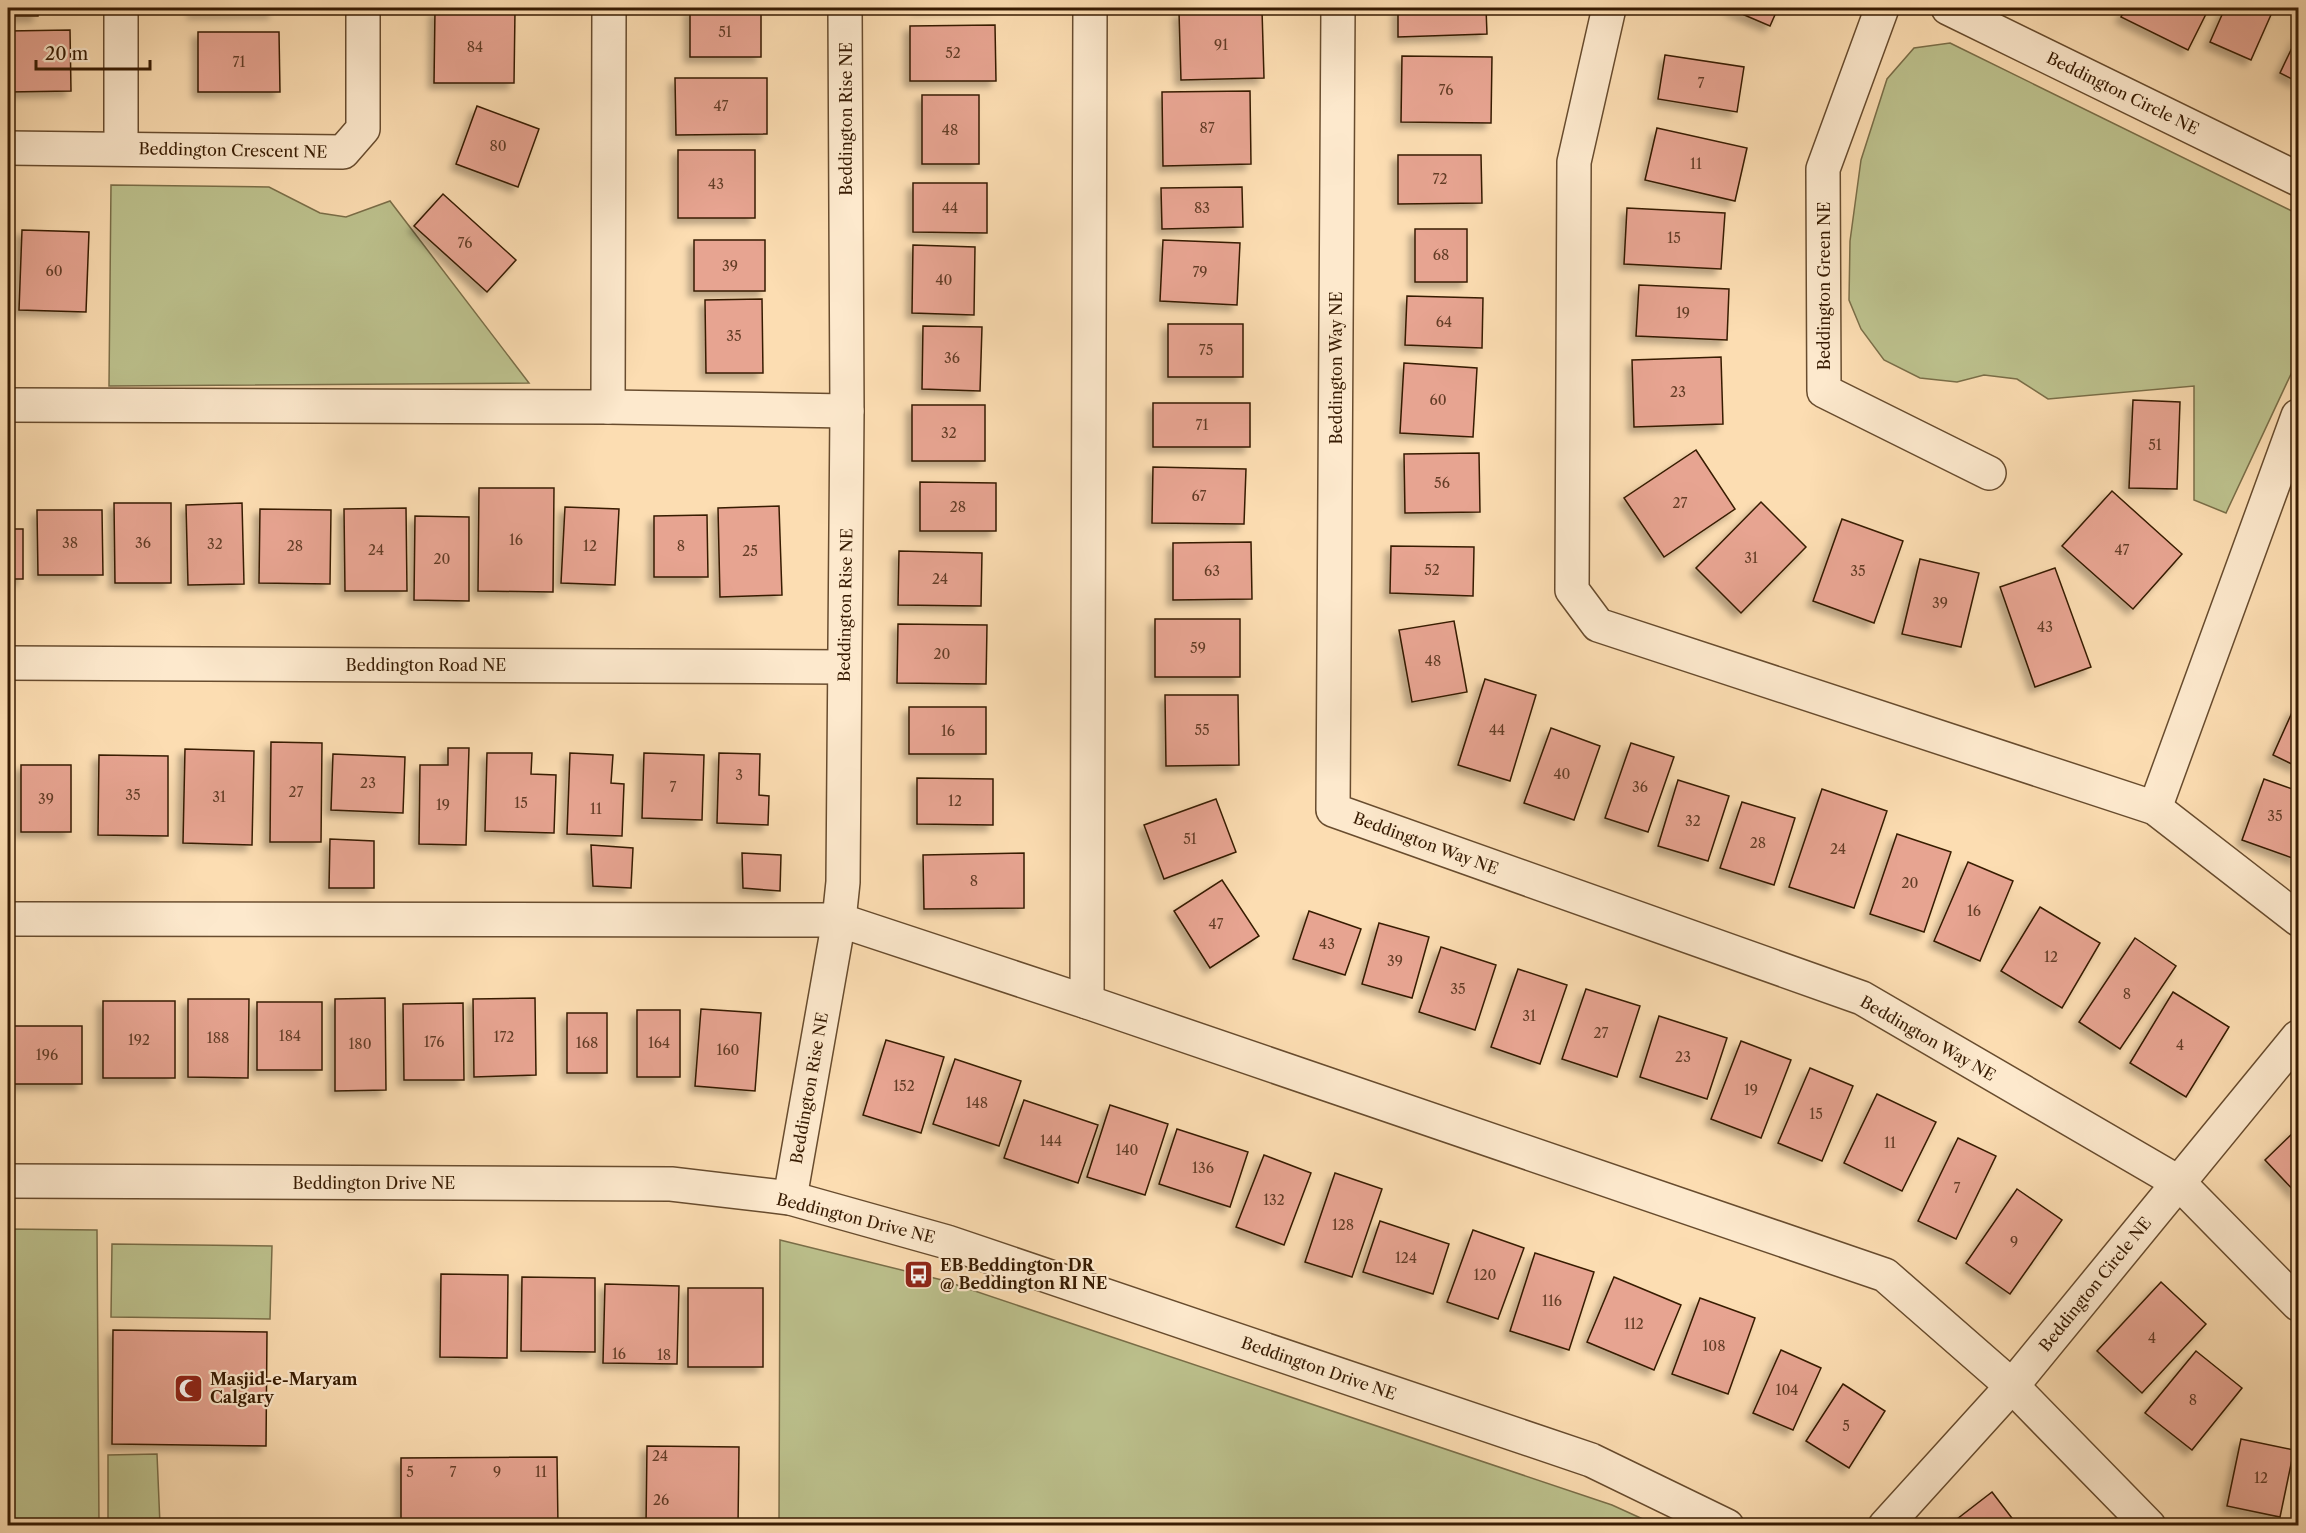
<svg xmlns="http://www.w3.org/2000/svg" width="2306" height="1533" viewBox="0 0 2306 1533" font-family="'Libre Caslon Text',serif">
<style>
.green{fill:#bdc28e;stroke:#7a6e48;stroke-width:1.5}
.building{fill:#e7a491;stroke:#371b02;stroke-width:1.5;filter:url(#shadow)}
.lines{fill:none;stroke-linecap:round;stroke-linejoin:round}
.minor-casing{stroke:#684c2e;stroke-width:36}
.minor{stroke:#fde9cd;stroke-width:33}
.labels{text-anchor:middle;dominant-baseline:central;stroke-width:4.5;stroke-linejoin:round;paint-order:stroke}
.number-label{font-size:14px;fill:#633d26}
.street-label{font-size:16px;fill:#371b02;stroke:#fde9cd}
.poi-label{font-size:16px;font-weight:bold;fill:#371b02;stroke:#fde9cd;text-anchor:start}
</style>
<defs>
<filter id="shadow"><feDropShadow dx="-5.5" dy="5.5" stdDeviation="3" flood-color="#0004"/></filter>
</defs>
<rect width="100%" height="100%" fill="#fcddb2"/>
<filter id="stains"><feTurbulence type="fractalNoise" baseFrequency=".00333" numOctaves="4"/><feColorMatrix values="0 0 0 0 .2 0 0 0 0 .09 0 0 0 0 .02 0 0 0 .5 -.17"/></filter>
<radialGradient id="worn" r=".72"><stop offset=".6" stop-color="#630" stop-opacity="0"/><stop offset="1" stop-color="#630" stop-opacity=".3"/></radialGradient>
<g class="green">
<polygon points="1950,43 2298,214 2298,359 2226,513 2194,500 2194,386 2048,399 2017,379 1984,375 1957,382 1920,378 1884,360 1861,329 1849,300 1850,241 1861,160 1887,79 1914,48"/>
<polygon points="111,185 269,187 320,213 346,217 390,201 529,383 109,386"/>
<polygon points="8,1229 97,1230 99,1525 8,1525"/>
<polygon points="780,1240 942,1280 1612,1505 1656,1525 779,1525"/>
<polygon points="112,1244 272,1246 270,1319 111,1317"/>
<polygon points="157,1454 160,1525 108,1525 108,1455"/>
</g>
<g class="building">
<rect x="8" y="8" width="30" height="8"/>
<rect x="193" y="8" width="81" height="5"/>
<rect x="690" y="8" width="71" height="49"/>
<polygon points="918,8 997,8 918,9"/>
<polygon points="1398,8 1486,8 1487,34 1398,37"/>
<polygon points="1728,8 1778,8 1770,26"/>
<polygon points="2126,8 2209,8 2188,50 2121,17"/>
<polygon points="2225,8 2274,8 2251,60 2210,42"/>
<polygon points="435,10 515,11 514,83 434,83"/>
<polygon points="1262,10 1264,78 1181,80 1179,12"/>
<polygon points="995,25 996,81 910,81 910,26"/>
<polygon points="70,30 71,91 8,92 8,31"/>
<polygon points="198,32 279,32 280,92 198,92"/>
<polygon points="2298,35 2298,82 2280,73"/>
<polygon points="1665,55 1744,67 1737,112 1658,99"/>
<polygon points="1402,56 1492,57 1491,123 1401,122"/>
<polygon points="675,78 767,78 767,134 676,135"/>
<polygon points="1250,91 1251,164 1163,166 1162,92"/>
<rect x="922" y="95" width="57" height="69"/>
<polygon points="477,106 539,129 518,187 456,164"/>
<polygon points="1657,128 1747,148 1735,201 1645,180"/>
<rect x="678" y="150" width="77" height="68"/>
<polygon points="1398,155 1481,155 1482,203 1398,204"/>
<polygon points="913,183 987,183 987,233 913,232"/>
<polygon points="1242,187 1243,227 1162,229 1161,188"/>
<polygon points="443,194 516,260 487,292 414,226"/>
<polygon points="1627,208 1725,213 1721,269 1624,264"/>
<rect x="1415" y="229" width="52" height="53"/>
<polygon points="22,230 89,232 86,312 19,310"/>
<rect x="694" y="240" width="71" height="51"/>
<polygon points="1163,240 1240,243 1237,305 1160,301"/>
<polygon points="913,245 975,247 974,315 912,313"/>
<polygon points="1639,285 1729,289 1727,340 1636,336"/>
<polygon points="1407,296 1483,298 1482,348 1405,345"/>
<polygon points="762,299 763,373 706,373 705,300"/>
<rect x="1168" y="324" width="75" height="53"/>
<polygon points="923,326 982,327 980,391 922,389"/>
<polygon points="1721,357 1723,424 1634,427 1632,360"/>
<polygon points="1404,363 1477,368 1473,437 1400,433"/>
<polygon points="2133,400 2180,402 2177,489 2129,488"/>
<rect x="1153" y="403" width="97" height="44"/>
<rect x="912" y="405" width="73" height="56"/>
<polygon points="1696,450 1735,509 1664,557 1624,498"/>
<polygon points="1479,453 1480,512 1405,513 1404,454"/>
<polygon points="1153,467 1246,469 1244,524 1152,523"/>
<polygon points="920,482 996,483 996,531 920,531"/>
<polygon points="479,488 554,488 553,592 478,591"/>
<polygon points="2112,491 2182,554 2133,609 2062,546"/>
<polygon points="1761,502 1806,547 1741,613 1696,568"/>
<polygon points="114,503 171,503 171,583 115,583"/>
<polygon points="242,503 244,584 188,585 186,505"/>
<polygon points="779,506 782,595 720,597 718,508"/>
<polygon points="565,507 619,509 615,585 561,583"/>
<polygon points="406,508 407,591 345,591 344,509"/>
<polygon points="260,509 331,510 330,584 259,583"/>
<polygon points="37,510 102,510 103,575 38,575"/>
<polygon points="707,515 708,577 654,577 654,516"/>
<polygon points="415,516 469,517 469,601 414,600"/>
<polygon points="1842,519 1903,541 1874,623 1813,601"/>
<rect x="8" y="529" width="15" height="50"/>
<polygon points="1251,542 1252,599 1173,600 1173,543"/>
<polygon points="1391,546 1474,547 1473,596 1390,593"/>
<polygon points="899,551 982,553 981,606 898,605"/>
<polygon points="1920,559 1979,573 1961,647 1902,634"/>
<polygon points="2055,568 2091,667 2035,687 2000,587"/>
<rect x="1155" y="619" width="85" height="58"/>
<polygon points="1454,621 1467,692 1412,702 1399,630"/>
<polygon points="898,624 987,625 986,684 897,683"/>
<polygon points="1485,679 1536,695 1510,781 1458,765"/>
<polygon points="1165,695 1238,695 1239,765 1166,766"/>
<rect x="909" y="707" width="77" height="47"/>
<polygon points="2294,708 2298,710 2298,767 2273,755"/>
<polygon points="1551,728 1600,746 1574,820 1524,803"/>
<polygon points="271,742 322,743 321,842 270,842"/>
<polygon points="1631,743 1674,757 1648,832 1605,818"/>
<polygon points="448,748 469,748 466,845 419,844 420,765 448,765"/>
<polygon points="185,749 254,751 252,845 183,843"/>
<polygon points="487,753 532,753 531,774 556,775 554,833 485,831"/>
<polygon points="570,753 613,755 611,783 624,784 622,836 567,834"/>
<polygon points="644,753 704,755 702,820 642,818"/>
<polygon points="719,753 760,754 759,795 769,796 768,825 717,823"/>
<polygon points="333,754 405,757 403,813 331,810"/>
<polygon points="99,755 168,756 168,836 98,835"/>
<rect x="21" y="765" width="50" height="67"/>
<polygon points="917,778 993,779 993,825 917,824"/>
<polygon points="2264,779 2298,791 2298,860 2242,840"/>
<polygon points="1678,780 1729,796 1708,861 1658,846"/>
<polygon points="1822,789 1887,811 1854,908 1789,887"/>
<polygon points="1216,799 1236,852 1164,879 1144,825"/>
<polygon points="1742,802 1795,818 1774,885 1720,868"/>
<polygon points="1897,834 1951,852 1924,932 1870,914"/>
<polygon points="330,839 374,841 374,888 329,888"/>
<polygon points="591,845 633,848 631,888 593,886"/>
<polygon points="742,853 781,855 780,891 743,888"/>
<polygon points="1024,853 1024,908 924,909 923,855"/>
<polygon points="1968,862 2013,881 1980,961 1934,941"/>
<polygon points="1222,880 1259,936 1210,968 1174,911"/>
<polygon points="2040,907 2100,943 2062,1008 2001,971"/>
<polygon points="1309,911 1361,929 1345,975 1293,959"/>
<polygon points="1379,923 1429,937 1412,998 1362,984"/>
<polygon points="2135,938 2176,966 2120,1049 2079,1022"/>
<polygon points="1441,947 1496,965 1475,1030 1419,1012"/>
<polygon points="1518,969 1567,985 1540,1064 1491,1047"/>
<polygon points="1586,989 1640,1006 1617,1077 1562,1059"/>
<polygon points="2173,992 2229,1027 2186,1097 2130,1063"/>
<polygon points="385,998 386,1090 335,1091 335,999"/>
<polygon points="535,998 536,1075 474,1077 473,999"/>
<polygon points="188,999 249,999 248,1078 188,1077"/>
<rect x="103" y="1001" width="72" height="77"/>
<rect x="257" y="1002" width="65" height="68"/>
<polygon points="463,1003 464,1080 404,1080 403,1004"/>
<polygon points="701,1009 761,1013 755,1091 695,1086"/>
<rect x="637" y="1010" width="43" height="67"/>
<rect x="567" y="1013" width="40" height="60"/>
<polygon points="1659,1016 1727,1038 1707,1099 1640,1077"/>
<rect x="11" y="1026" width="71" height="58"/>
<polygon points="886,1040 944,1057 921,1133 863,1115"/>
<polygon points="1741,1041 1791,1060 1761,1138 1711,1119"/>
<polygon points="955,1059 1021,1081 999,1146 933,1124"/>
<polygon points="1810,1068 1853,1086 1822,1161 1778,1143"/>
<polygon points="1877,1094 1936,1122 1902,1191 1844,1163"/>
<polygon points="1024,1100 1098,1125 1078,1183 1004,1158"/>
<polygon points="1110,1105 1168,1124 1145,1195 1087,1177"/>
<polygon points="2298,1128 2298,1195 2265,1160"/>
<polygon points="1177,1129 1248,1152 1230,1207 1159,1184"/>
<polygon points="1958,1138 1996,1156 1956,1239 1918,1221"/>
<polygon points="1264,1155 1311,1173 1284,1245 1236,1227"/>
<polygon points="1335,1173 1382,1189 1352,1277 1305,1262"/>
<polygon points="2017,1189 2062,1220 2010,1294 1966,1263"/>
<polygon points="1380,1221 1449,1244 1433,1294 1363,1272"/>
<polygon points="1473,1230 1524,1248 1498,1319 1447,1302"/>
<polygon points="1535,1253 1594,1272 1569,1350 1510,1331"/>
<polygon points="441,1274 508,1275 507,1358 440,1357"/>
<polygon points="522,1277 595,1278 595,1352 521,1351"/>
<polygon points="1614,1277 1681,1305 1654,1370 1587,1342"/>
<polygon points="2161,1282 2206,1324 2142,1393 2097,1351"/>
<polygon points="605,1284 679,1286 677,1364 603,1363"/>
<rect x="688" y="1288" width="75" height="79"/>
<polygon points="1700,1298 1755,1318 1728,1394 1672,1374"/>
<polygon points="113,1330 267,1332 266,1446 112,1444"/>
<polygon points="1781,1350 1821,1368 1793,1430 1753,1413"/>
<polygon points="2196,1351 2242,1388 2192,1450 2145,1413"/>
<polygon points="1843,1384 1885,1411 1849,1468 1806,1441"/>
<polygon points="2241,1439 2294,1450 2280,1517 2227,1506"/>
<polygon points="647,1446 739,1447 738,1526 646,1526"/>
<polygon points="557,1457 558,1526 401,1526 401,1458"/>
<polygon points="1992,1492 2018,1526 1948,1526"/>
</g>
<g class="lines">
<defs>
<g id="minor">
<polyline points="1338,8 1333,810 1862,998 2178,1182 2298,1304"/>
<polyline points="1609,8 1574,162 1572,590 1598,625 2155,808 2298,919"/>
<polyline points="1882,8 1823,169 1824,391 1989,473"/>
<polyline points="1948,8 2298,179"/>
<polyline points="8,148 343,152 363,129 363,8"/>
<polyline points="121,148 121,8"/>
<polyline points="8,405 608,407 847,411"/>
<polyline points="608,407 609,8"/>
<polyline points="8,663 844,667"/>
<polyline points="2155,808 2298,416"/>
<polyline points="8,919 839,920 1087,1002 1885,1275 2012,1386 2149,1526"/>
<polyline points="1087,1002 1090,8"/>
<polyline points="8,1181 671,1184 790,1198 947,1242 1591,1460 1727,1526"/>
<polyline points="790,1198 839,920 843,882 847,411 845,8"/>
<polyline points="1885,1526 2012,1386 2298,1037"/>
</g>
</defs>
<use href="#minor" class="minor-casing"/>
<use href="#minor" class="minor"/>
</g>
<defs>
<symbol id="bus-square" viewBox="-11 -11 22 22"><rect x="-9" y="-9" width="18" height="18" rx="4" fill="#8f2418" stroke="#fde9cd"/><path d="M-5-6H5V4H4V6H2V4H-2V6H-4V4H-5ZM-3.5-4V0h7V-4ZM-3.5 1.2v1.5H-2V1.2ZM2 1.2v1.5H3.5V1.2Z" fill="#fff"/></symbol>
<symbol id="mosque-square" viewBox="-11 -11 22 22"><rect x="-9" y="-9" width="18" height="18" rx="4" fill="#8f2418" stroke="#fde9cd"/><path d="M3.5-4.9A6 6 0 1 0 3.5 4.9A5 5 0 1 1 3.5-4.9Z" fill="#fff"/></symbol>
</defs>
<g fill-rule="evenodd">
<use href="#bus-square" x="902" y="1258" width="33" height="33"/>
<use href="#mosque-square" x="172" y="1372" width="33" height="33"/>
</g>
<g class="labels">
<g class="number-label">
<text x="725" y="32">51</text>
<text x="1221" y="45">91</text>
<text x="475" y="47">84</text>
<text x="953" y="53">52</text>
<text x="239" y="62">71</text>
<text x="1701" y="83">7</text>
<text x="1446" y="90">76</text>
<text x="721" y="106">47</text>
<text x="1207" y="128">87</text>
<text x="950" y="130">48</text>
<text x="498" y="146">80</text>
<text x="1696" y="164">11</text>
<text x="1440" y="179">72</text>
<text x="716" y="184">43</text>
<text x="950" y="208">44</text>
<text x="1202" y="208">83</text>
<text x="1674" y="238">15</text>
<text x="465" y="243">76</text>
<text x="1441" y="255">68</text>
<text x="730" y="266">39</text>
<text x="54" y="271">60</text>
<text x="1200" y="272">79</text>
<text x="944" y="280">40</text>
<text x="1683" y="313">19</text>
<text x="1444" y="322">64</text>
<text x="734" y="336">35</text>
<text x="1206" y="350">75</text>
<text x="952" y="358">36</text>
<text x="1678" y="392">23</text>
<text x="1438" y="400">60</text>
<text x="1202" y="425">71</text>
<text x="949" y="433">32</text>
<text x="2155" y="445">51</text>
<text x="1442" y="483">56</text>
<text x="1199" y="496">67</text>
<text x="1680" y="503">27</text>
<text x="958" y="507">28</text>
<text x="516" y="540">16</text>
<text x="70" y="543">38</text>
<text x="143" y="543">36</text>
<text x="215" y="544">32</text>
<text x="295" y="546">28</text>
<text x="590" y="546">12</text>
<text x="681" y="546">8</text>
<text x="376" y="550">24</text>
<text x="2122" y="550">47</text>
<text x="750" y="551">25</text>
<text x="1751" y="558">31</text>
<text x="442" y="559">20</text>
<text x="1432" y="570">52</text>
<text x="1212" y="571">63</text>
<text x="1858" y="571">35</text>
<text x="940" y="579">24</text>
<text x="1940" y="603">39</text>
<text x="2045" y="627">43</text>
<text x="1198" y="648">59</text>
<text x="942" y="654">20</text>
<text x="1433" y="661">48</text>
<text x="1202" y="730">55</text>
<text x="1497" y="730">44</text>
<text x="948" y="731">16</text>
<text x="1562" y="774">40</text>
<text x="739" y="775">3</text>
<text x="368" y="783">23</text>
<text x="673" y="787">7</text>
<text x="1640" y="787">36</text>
<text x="296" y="792">27</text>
<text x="133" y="795">35</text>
<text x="219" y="797">31</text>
<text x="46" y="799">39</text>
<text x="955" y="801">12</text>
<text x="521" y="803">15</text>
<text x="443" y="805">19</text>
<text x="596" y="809">11</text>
<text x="2275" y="816">35</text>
<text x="1693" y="821">32</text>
<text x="1190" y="839">51</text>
<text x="1758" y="843">28</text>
<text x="1838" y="849">24</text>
<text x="974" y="881">8</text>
<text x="1910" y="883">20</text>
<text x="1974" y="911">16</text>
<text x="1216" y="924">47</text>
<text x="1327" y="944">43</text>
<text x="2051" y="957">12</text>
<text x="1395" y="961">39</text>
<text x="1458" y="989">35</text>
<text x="2127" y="994">8</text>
<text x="1529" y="1016">31</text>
<text x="1601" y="1033">27</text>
<text x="290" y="1036">184</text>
<text x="504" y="1037">172</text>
<text x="218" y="1038">188</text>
<text x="139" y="1040">192</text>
<text x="434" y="1042">176</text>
<text x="587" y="1043">168</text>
<text x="659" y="1043">164</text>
<text x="360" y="1044">180</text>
<text x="2180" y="1045">4</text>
<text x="728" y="1050">160</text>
<text x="47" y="1055">196</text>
<text x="1683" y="1057">23</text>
<text x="904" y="1086">152</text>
<text x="1751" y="1090">19</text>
<text x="977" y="1103">148</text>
<text x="1816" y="1114">15</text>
<text x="1051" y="1141">144</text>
<text x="1890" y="1143">11</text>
<text x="1127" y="1150">140</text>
<text x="1203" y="1168">136</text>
<text x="1957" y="1188">7</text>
<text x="1274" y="1200">132</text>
<text x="1343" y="1225">128</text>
<text x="2014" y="1242">9</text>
<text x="1406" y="1258">124</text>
<text x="1485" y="1275">120</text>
<text x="1552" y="1301">116</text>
<text x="1634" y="1324">112</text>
<text x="2152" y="1338">4</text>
<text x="1714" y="1346">108</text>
<text x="619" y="1354">16</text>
<text x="664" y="1355">18</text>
<text x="1787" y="1390">104</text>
<text x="2193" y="1400">8</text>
<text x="1846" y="1426">5</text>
<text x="660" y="1456">24</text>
<text x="410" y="1472">5</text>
<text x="453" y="1472">7</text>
<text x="497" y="1472">9</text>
<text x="541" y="1472">11</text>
<text x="2261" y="1478">12</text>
<text x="661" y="1500">26</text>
</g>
<g class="street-label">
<text transform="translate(2123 93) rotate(26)">Beddington Circle NE</text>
<text transform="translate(846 119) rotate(-90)">Beddington Rise NE</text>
<text transform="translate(233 150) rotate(1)">Beddington Crescent NE</text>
<text transform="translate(1824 286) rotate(-90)">Beddington Green NE</text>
<text transform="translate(1336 368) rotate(-90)">Beddington Way NE</text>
<text transform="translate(845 605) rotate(-89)">Beddington Rise NE</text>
<text x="426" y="665">Beddington Road NE</text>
<text transform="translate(1426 843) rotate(20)">Beddington Way NE</text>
<text transform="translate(1928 1038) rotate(30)">Beddington Way NE</text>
<text transform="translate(809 1088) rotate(-80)">Beddington Rise NE</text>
<text x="374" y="1183">Beddington Drive NE</text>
<text transform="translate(856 1218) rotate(14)">Beddington Drive NE</text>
<text transform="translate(2095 1284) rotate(-51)">Beddington Circle NE</text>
<text transform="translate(1319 1368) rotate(19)">Beddington Drive NE</text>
</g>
<g class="poi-label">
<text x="940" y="1265">EB Beddington DR<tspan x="940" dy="18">@ Beddington RI NE</tspan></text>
<text x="210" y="1379">Masjid-e-Maryam<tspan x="210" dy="18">Calgary</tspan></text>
</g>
</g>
<rect width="2306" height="1533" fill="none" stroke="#fcddb2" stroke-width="30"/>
<rect x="9" y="9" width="2288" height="1515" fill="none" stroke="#371b02" stroke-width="3"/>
<rect x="15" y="15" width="2276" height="1503" fill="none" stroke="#371b02" stroke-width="1.5"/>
<path d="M36 60v9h114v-9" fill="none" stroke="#371b02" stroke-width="3"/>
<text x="45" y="60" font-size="18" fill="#371b02" stroke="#fde9cd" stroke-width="4.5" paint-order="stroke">20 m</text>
<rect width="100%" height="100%" filter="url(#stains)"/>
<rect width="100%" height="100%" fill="url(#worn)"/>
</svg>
